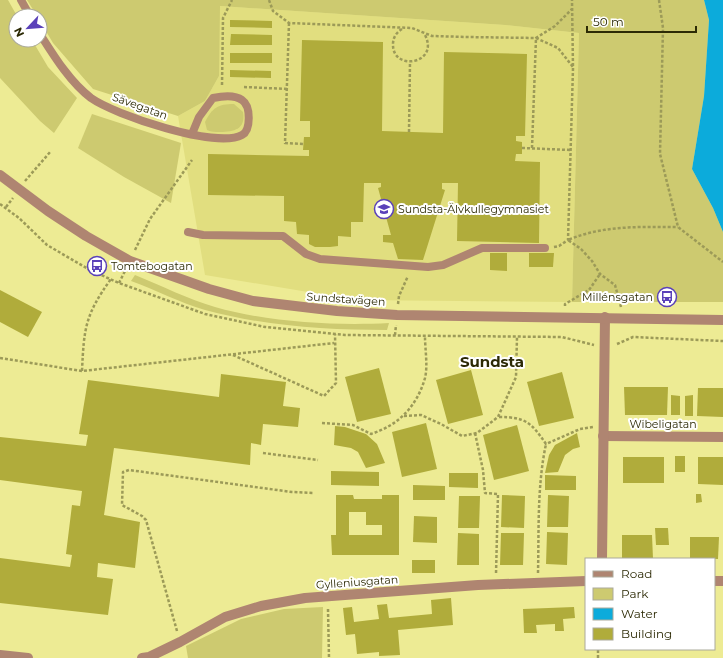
<svg xmlns="http://www.w3.org/2000/svg" width="723" height="658" viewBox="0 0 723 658" font-family="Montserrat,sans-serif">
<style>
.built{fill:#e1de7f}
.green{fill:#cdca70}
.water{fill:#0cabdb}
.building{fill:#b0ac3b;fill-rule:evenodd}
.lines{fill:none;stroke-linecap:round;stroke-linejoin:round}
.path{stroke:#9c9a58;stroke-width:2.5;stroke-dasharray:3 2;stroke-linecap:butt}
.service{stroke:#af8571;stroke-width:8}
.minor{stroke:#af8571;stroke-width:10}
.tertiary{stroke:#af8571;stroke-width:10}
.labels{text-anchor:middle;dominant-baseline:central;stroke-width:4;stroke-linejoin:round;paint-order:stroke}
.street-label{font-size:11px;fill:#2c2a05;stroke:#fff}
.poi-label{font-size:11px;fill:#2c2a05;stroke:#fff;text-anchor:start}
.district-label{font-size:15px;font-weight:bold;fill:#2c2a05;stroke:#fff}
</style>
<rect width="100%" height="100%" fill="#edeb94"/>
<polygon class="built" points="219,6 505,25 579,33 572,302 356,300 205,275 178,116 205,101 219,76"/>
<g class="green">
<polygon points="0,0 8,0 17,16 16,40 32,40 48,67 77,98 54,133 40,121 0,78"/>
<polygon points="27,0 704,0 709,20 704,96 692,169 713,208 723,232 723,302 572,302 579,33 505,25 220,6 219,76 205,101 178,116 93,89 53,43 40,21 40,16 37,16"/>
<path d="M234 104 243 112C246 129 234 132 220 132 215 132 211 132 207 130L205 122C212 108 218 104 234 104Z"/>
<polygon points="92,114 181,143 171,203 124,177 78,148"/>
<path d="M135 275C162 286 188 299 215 307 267 322 335 326 389 323L387 330C325 330 265 326 205 310 180 303 156 290 131 281Z"/>
<polygon points="323,607 322,658 188,658 186,646 241,619 284,609"/>
</g>
<polygon class="water" points="704,0 723,0 723,232 713,208 692,169 704,96 709,20"/>
<g class="building">
<polygon points="230,20 272,21 272,28 230,27"/>
<polygon points="231,34 272,35 272,45 230,45"/>
<polygon points="302,40 383,42 382,131 443,133 444,52 527,54 525,136 516,136 516,141 522,142 522,154 516,154 515,161 540,162 539,243 457,241 458,183 442,183 442,189 445,190 423,260 398,259 393,243 383,242 383,235 391,235 378,188 381,187 381,183 364,183 363,222 351,222 351,237 338,236 338,246 330,247 315,247 309,244 309,235 297,234 296,222 284,221 284,196 208,195 208,154 309,156 309,150 303,150 304,137 310,137 310,121 300,121"/>
<rect x="230" y="53" width="42" height="10"/>
<polygon points="230,70 271,71 271,78 230,77"/>
<polygon points="490,253 507,253 507,271 490,270"/>
<polygon points="529,253 554,253 553,267 529,267"/>
<polygon points="0,290 42,312 28,337 0,322"/>
<polygon points="379,368 391,414 357,422 345,377"/>
<polygon points="471,370 483,415 448,424 436,380"/>
<polygon points="562,372 574,418 539,426 527,382"/>
<polygon points="221,374 286,382 283,406 300,408 298,427 263,424 261,445 251,443 250,465 114,448 104,515 140,522 135,568 98,563 97,577 113,579 108,615 0,603 0,558 70,567 72,555 66,554 72,505 80,506 82,491 0,480 0,437 86,446 88,435 79,434 88,380 219,397"/>
<polygon points="624,387 668,387 667,415 625,415"/>
<polygon points="698,388 723,388 723,417 697,416"/>
<polygon points="671,395 680,396 680,415 671,415"/>
<polygon points="693,395 693,416 685,416 685,396"/>
<polygon points="426,423 437,469 402,477 392,432"/>
<polygon points="517,425 529,471 494,480 483,435"/>
<polygon points="335,426 345,427 366,434 377,444 385,463 366,468 358,452 351,448 334,445"/>
<polygon points="577,433 580,447 573,449 565,455 558,472 545,473 549,455 555,445"/>
<rect x="675" y="456" width="10" height="16"/>
<rect x="623" y="457" width="41" height="26"/>
<polygon points="698,457 723,457 723,485 698,484"/>
<polygon points="331,471 379,472 379,486 331,485"/>
<polygon points="449,473 478,473 478,488 449,487"/>
<polygon points="545,475 576,476 576,490 545,490"/>
<polygon points="413,485 445,486 445,500 413,500"/>
<polygon points="696,494 701,494 702,502 696,503"/>
<path d="M336 495H353L354 499H382V495H399V555H332L331 535H336ZM349 512H366V525H382V535H349Z"/>
<polygon points="502,495 525,496 524,528 501,527"/>
<polygon points="548,495 569,496 568,527 547,527"/>
<polygon points="459,496 480,496 479,528 458,528"/>
<polygon points="414,516 437,517 437,543 413,542"/>
<polygon points="655,528 668,528 669,545 656,545"/>
<polygon points="547,532 568,533 567,565 546,564"/>
<polygon points="458,533 479,534 479,565 457,565"/>
<polygon points="501,533 524,533 523,565 500,565"/>
<polygon points="622,535 652,535 653,559 622,559"/>
<polygon points="690,537 719,537 718,559 690,558"/>
<rect x="412" y="560" width="23" height="13"/>
<polygon points="451,598 453,625 398,630 400,655 379,656 379,652 357,654 355,634 346,635 343,608 352,607 354,622 379,619 377,605 387,604 389,618 432,614 431,600"/>
<polygon points="574,607 575,618 563,619 564,631 555,631 555,624 536,625 537,633 524,633 523,609"/>
</g>
<g class="lines">
<g class="path">
<polyline points="269,0 273,11 289,23 412,28 432,36 467,37 536,38 555,26 572,9"/>
<polyline points="659,0 663,28 660,154 678,227 723,262"/>
<polyline points="289,23 285,143 303,144"/>
<path d="M402 29C397 32 393 37 393 44 392 72 440 64 425 35"/>
<polyline points="222,85 223,18 232,0"/>
<polyline points="244,87 288,89"/>
<polyline points="409,132 410,62"/>
<polyline points="522,148 571,150"/>
<polyline points="532,148 536,38 558,48 573,67"/>
<polyline points="25,181 51,151"/>
<polyline points="0,204 19,218 47,245 90,270 119,283 205,314 265,327 345,335 562,337 594,345"/>
<polyline points="6,207 13,198"/>
<polyline points="554,247 559,246 568,240 573,68 572,0"/>
<polyline points="135,250 150,219 192,160"/>
<polyline points="119,283 125,271"/>
<polyline points="398,304 399,296 408,276"/>
<polyline points="565,306 565,304 589,290 600,274"/>
<path d="M621 307 615 285 600 274 592 261 581 249 568 240C603 225 641 227 678 227"/>
<polyline points="395,335 396,325"/>
<polyline points="617,344 633,337 723,341"/>
<polyline points="233,355 324,396 336,383 335,334"/>
<polyline points="0,358 82,371 334,343"/>
<path d="M82 371C84 328 85 315 111 279"/>
<polyline points="404,416 421,415 441,424 462,436 477,433 498,417 516,377 517,337"/>
<path d="M499 417C525 417 531 422 546 444L580 429 593 427"/>
<path d="M322 423 353 425 371 434C399 425 417 406 425 378 428 366 425 349 425 337"/>
<polyline points="475,433 483,470 485,493 498,494 496,574"/>
<polyline points="263,453 318,460"/>
<path d="M538 573C539 530 537 486 546 444"/>
<polyline points="328,609 329,658"/>
<polyline points="177,631 146,520 142,516 122,505 123,472 129,470 292,492 313,493"/>
<polyline points="598,658 598,649"/>
</g>
<g class="service">
<polyline points="21,0 30,16"/>
<path d="M40 34C54 56 70 82 91 98 115 115 216 149 242 135 251 130 251 106 242 100 234 94 222 96 213 98L199 117 192 134"/>
<polyline points="188,232 203,235 283,236 306,254 320,259 428,267 443,265 482,248 545,248"/>
</g>
<g class="minor">
<polyline points="603,436 723,437"/>
<polyline points="602,559 605,317"/>
<polyline points="714,581 723,581"/>
<polyline points="0,655 28,658"/>
<polyline points="142,658 149,657 180,642 225,617 261,606 305,598 478,585 586,581"/>
</g>
<polyline class="tertiary" points="0,175 48,211 86,236 130,261 209,289 253,301 337,311 397,315 723,320"/>
</g>
<defs>
<symbol id="school-ring" viewBox="-11 -11 22 22"><circle r="9.5" fill="#fff" stroke="#5a41b9" stroke-width="1.5"/><path d="M0-5L7-2L0 1L-7-2ZM-4 1L0 2.5L4 1V4Q0 6-4 4Z" fill="#5a41b9"/></symbol>
<symbol id="bus-ring" viewBox="-11 -11 22 22"><circle r="9.5" fill="#fff" stroke="#5a41b9" stroke-width="1.5"/><path d="M-5-6H5V4H4V6H2V4H-2V6H-4V4H-5ZM-3.5-4V0h7V-4ZM-3.5 1.2v1.5H-2V1.2ZM2 1.2v1.5H3.5V1.2Z" fill="#5a41b9"/></symbol>
</defs>
<g fill-rule="evenodd">
<use href="#school-ring" x="373" y="198" width="22" height="22"/>
<use href="#bus-ring" x="86" y="255" width="22" height="22"/>
<use href="#bus-ring" x="656" y="286" width="22" height="22"/>
</g>
<g class="labels">
<g class="street-label">
<text transform="translate(140 106) rotate(20)">Sävegatan</text>
<text transform="translate(346 299) rotate(4)">Sundstavägen</text>
<text x="663" y="424">Wibeligatan</text>
<text transform="translate(357 582) rotate(-4)">Gylleniusgatan</text>
</g>
<g class="poi-label">
<text x="398" y="209">Sundsta-Älvkullegymnasiet</text>
<text x="111" y="266">Tomtebogatan</text>
<text x="653" y="297" text-anchor="end">Millénsgatan</text>
</g>
<g class="district-label">
<text x="492" y="361">Sundsta</text>
</g>
</g>
<rect x="585" y="558" width="130" height="92" fill="#ffffff" stroke="#abaa9b"/>
<rect x="593" y="571" width="20" height="6" fill="#af8571" stroke="#abaa9b"/>
<text x="621" y="578" font-size="12" fill="#2c2a05">Road</text>
<rect x="593" y="588" width="20" height="12" fill="#cdca70" stroke="#abaa9b"/>
<text x="621" y="598" font-size="12" fill="#2c2a05">Park</text>
<rect x="593" y="608" width="20" height="12" fill="#0cabdb" stroke="#abaa9b"/>
<text x="621" y="618" font-size="12" fill="#2c2a05">Water</text>
<rect x="593" y="628" width="20" height="12" fill="#b0ac3b" stroke="#abaa9b"/>
<text x="621" y="638" font-size="12" fill="#2c2a05">Building</text>
<g transform="translate(28 28) rotate(244)"><circle r="19" fill="#ffffff" stroke="#abaa9b"/>
<path d="M0-3L7 15L0 10L-7 15Z" fill="#5a41b9"/>
<text y="-6" font-size="11" font-weight="bold" text-anchor="middle" fill="#2c2a05">N</text>
</g>
<path d="M587 26v6h109v-6" fill="none" stroke="#2c2a05" stroke-width="2"/>
<text x="593" y="26" font-size="12" fill="#2c2a05" stroke="#ffffff" stroke-width="3" paint-order="stroke">50 m</text>
</svg>
